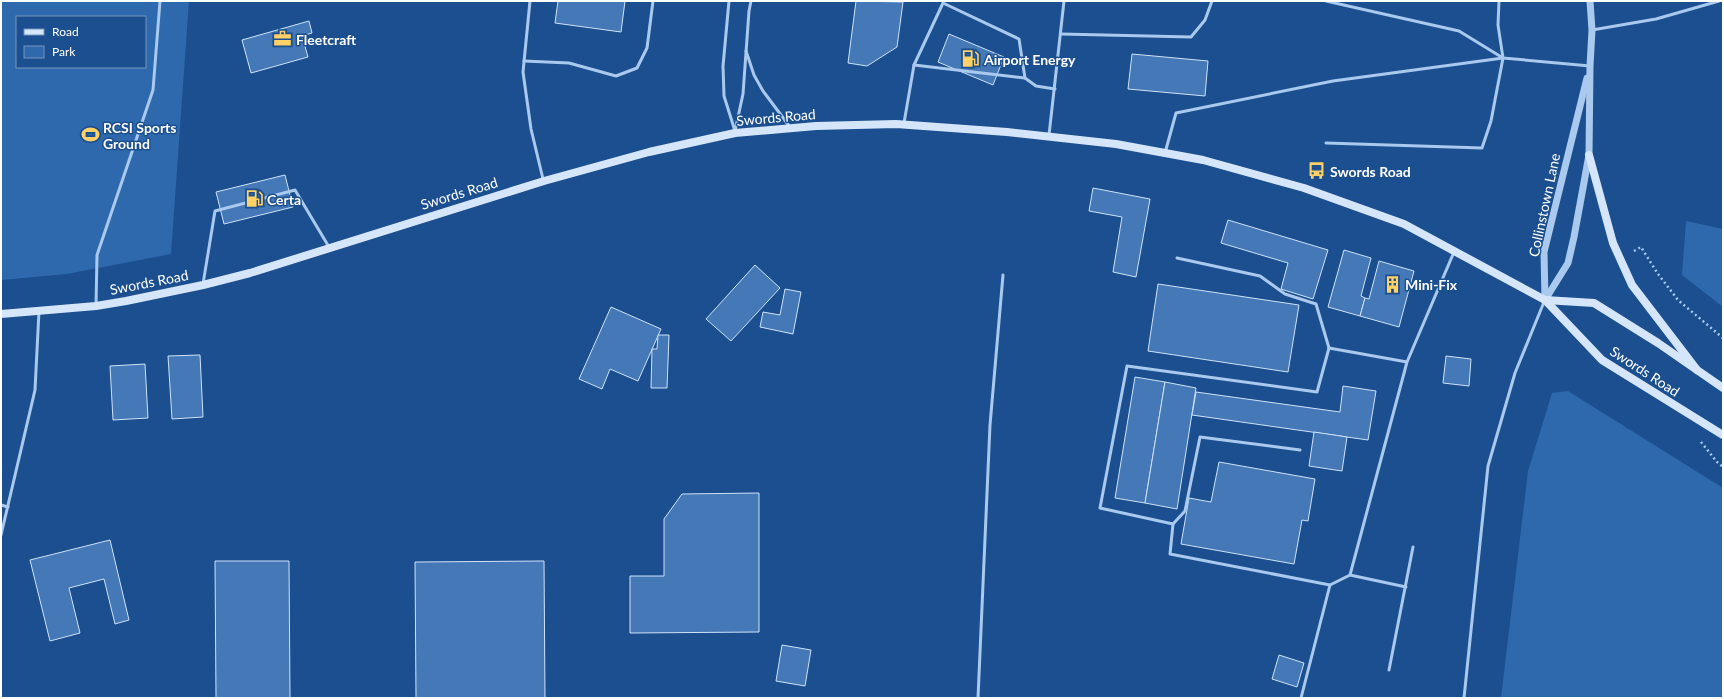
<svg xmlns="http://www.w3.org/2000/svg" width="1724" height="699" viewBox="0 0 1724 699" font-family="Lato,sans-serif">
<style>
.green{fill:#2e69ad;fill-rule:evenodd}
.building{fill:#4478b7;stroke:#cfe3fa}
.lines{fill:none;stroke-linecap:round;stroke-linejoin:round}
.path{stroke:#a9c9ee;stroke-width:2.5;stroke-dasharray:2 3;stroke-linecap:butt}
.service{stroke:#a9c9ee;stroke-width:3}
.tertiary{stroke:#a9c9ee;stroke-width:7}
.secondary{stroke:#d6e6fa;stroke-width:8}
.labels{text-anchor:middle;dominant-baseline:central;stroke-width:3;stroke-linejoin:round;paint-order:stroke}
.poi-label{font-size:14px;font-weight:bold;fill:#fff;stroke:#1b4f8f;text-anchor:start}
.street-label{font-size:14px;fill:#fff;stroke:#1b4f8f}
</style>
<rect width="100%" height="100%" fill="#1b4f8f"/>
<g class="green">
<path d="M1 1H189L171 254 67 274 1 280ZM17 17H145V67H17Z"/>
<polygon points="1686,221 1723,229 1723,307 1682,275"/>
<polygon points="1568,391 1723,488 1723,698 1501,698 1528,471 1552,393"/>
</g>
<g class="building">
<polygon points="558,1 625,1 621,32 555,23"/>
<polygon points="856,1 903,2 897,47 867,66 848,63"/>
<polygon points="309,21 312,33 302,36 308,57 251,73 242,40"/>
<polygon points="949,34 1004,57 993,85 938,62"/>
<polygon points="1132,54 1208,61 1205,96 1128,89"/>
<polygon points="285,175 293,207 224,224 216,192"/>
<polygon points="1093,188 1150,199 1136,277 1113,272 1122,217 1089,211"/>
<polygon points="1228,220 1328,250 1313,299 1281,289 1288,263 1221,243"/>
<polygon points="1344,250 1371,258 1361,296 1365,298 1360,316 1328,307"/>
<polygon points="1379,261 1414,271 1399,327 1360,316 1365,298 1369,299"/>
<polygon points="755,265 780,288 731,341 706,319"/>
<polygon points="1158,284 1299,305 1288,372 1148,351"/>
<polygon points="785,289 801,292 793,334 760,327 763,312 780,315"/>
<polygon points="611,307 661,329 638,381 610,369 602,389 579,379"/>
<polygon points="658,335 669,335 667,388 651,388 652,349 657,349"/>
<polygon points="200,355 203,417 172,419 168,356"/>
<polygon points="1446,356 1471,359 1469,386 1443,383"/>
<polygon points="145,364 148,418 113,420 110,366"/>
<polygon points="1135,377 1165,382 1145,503 1115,498"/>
<polygon points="1165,382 1196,388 1177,509 1145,503"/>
<polygon points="1343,386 1376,391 1368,440 1192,415 1196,392 1340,412"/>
<polygon points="1314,432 1347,437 1342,471 1309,466"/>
<polygon points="1219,462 1315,479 1308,521 1302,520 1294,564 1181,544 1189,498 1211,502"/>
<polygon points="759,493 759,632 630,633 630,576 664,576 664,519 682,494"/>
<polygon points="110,540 129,620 115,624 104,579 69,588 80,633 50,641 30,560"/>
<polygon points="215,561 289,561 290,698 216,698"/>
<polygon points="544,561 545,698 416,698 415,562"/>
<polygon points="782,645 811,650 805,686 776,681"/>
<polygon points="1279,655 1304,663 1297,687 1272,679"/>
</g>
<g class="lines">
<g class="path">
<polyline points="1634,251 1641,247 1658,274 1678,300 1723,338"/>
<polyline points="1701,442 1717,462 1723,467"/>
</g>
<g class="service">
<polyline points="530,1 523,72 531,129 543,179"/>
<polyline points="729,1 723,66 724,96 735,131"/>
<polyline points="1326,1 1459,31 1503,58 1590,66"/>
<polyline points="1592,30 1656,19 1719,1"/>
<polyline points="1061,34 1191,37 1205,20 1212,1"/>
<polyline points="746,51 754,75 763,91 790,127"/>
<polyline points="524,61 569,63 616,76 637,68 647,48 653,1"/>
<polyline points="914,65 943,3 1019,39 1025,78"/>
<polyline points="904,123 914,65 1025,78 1036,86 1055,89"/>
<polyline points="735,131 743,94 749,11 751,1"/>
<polyline points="1049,135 1064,1"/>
<polyline points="1326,143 1482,148 1491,121 1503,58 1498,25 1499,1"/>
<polyline points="1165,153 1176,113 1333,81 1503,58"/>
<polyline points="1177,258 1260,276 1285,294 1316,304 1329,348"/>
<polyline points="203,284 215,211 295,190 329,247"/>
<polyline points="96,306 97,255 153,90 160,1"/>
<polyline points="1407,362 1329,348 1317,392 1127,366 1100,508 1173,524 1170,554 1330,585 1350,575 1407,362 1454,252"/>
<polyline points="1,505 8,507"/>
<polyline points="1173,524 1185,511 1200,437 1300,450"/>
<polyline points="1,535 35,390 39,311"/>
<polyline points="1350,575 1406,587"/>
<polyline points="1389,670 1413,547"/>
<polyline points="978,698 990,425 1003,275"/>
<polyline points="1301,698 1330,585"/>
<polyline points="1464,698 1488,466 1515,373 1544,302"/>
</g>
<g class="tertiary">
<polyline points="1545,300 1568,263 1574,237 1589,155 1590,66 1592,30 1590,1"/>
<polyline points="1545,300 1544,252 1587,78"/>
</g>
<g class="secondary">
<polyline points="1589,155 1613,243 1632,285 1697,370"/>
<polyline points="1545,300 1594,303 1658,343 1723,388"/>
<polyline points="1,314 96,306 126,301 203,285 250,273 544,181 649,152 735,133 816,126 896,124 1007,132 1116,144 1203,160 1304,188 1404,224 1545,300 1602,360 1723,435"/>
</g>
</g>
<defs>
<symbol id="office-bare" viewBox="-9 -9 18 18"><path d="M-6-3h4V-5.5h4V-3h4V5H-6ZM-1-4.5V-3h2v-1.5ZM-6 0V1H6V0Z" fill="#ffd166" stroke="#1b4f8f" stroke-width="2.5" paint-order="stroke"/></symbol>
<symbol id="fuel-bare" viewBox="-9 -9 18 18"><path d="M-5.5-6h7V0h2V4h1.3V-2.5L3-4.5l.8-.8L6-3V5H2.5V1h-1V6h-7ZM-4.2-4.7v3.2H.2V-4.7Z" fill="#ffd166" stroke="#1b4f8f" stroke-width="2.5" paint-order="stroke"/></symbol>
<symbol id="stadium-bare" viewBox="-9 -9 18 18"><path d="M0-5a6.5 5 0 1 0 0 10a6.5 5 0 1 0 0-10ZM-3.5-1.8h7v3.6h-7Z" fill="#ffd166" stroke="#1b4f8f" stroke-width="2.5" paint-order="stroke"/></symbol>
<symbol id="bus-bare" viewBox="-9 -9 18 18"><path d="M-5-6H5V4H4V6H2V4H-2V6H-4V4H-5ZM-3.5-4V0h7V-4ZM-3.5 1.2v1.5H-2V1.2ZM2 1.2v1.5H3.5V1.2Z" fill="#ffd166" stroke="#1b4f8f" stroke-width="2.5" paint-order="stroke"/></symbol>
<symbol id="building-bare" viewBox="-9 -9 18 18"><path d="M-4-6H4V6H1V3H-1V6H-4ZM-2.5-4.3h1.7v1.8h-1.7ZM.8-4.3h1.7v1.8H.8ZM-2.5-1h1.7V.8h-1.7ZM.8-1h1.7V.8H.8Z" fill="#ffd166" stroke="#1b4f8f" stroke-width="2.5" paint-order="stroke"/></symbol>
</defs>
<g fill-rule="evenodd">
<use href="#office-bare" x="270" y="26" width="25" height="25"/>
<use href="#fuel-bare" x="958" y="46" width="25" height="25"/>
<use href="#stadium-bare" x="78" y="122" width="25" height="25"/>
<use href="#bus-bare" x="1304" y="158" width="25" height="25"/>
<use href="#fuel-bare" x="242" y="186" width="25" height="25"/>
<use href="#building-bare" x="1380" y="272" width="25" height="25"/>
</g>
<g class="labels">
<g class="poi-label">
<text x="296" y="39">Fleetcraft</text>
<text x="984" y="59">Airport Energy</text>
<text x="103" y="127">RCSI Sports<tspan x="103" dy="16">Ground</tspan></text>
<text x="1330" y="171">Swords Road</text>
<text x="267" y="199">Certa</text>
<text x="1405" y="284">Mini-Fix</text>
</g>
<g class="street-label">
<text transform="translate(776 117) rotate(-5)">Swords Road</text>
<text transform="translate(459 193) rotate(-17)">Swords Road</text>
<text transform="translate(1544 205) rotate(-78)">Collinstown Lane</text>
<text transform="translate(149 282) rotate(-11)">Swords Road</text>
<text transform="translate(1645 371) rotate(33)">Swords Road</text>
</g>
</g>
<rect width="1724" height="699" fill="none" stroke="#ffffff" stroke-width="4"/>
<rect x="16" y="16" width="130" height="52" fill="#1b4f8f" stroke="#7695bc"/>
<rect x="24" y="29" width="20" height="6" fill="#d6e6fa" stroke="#7695bc"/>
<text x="52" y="36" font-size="12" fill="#ffffff">Road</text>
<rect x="24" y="46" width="20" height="12" fill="#2e69ad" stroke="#7695bc"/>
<text x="52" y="56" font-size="12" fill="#ffffff">Park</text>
</svg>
